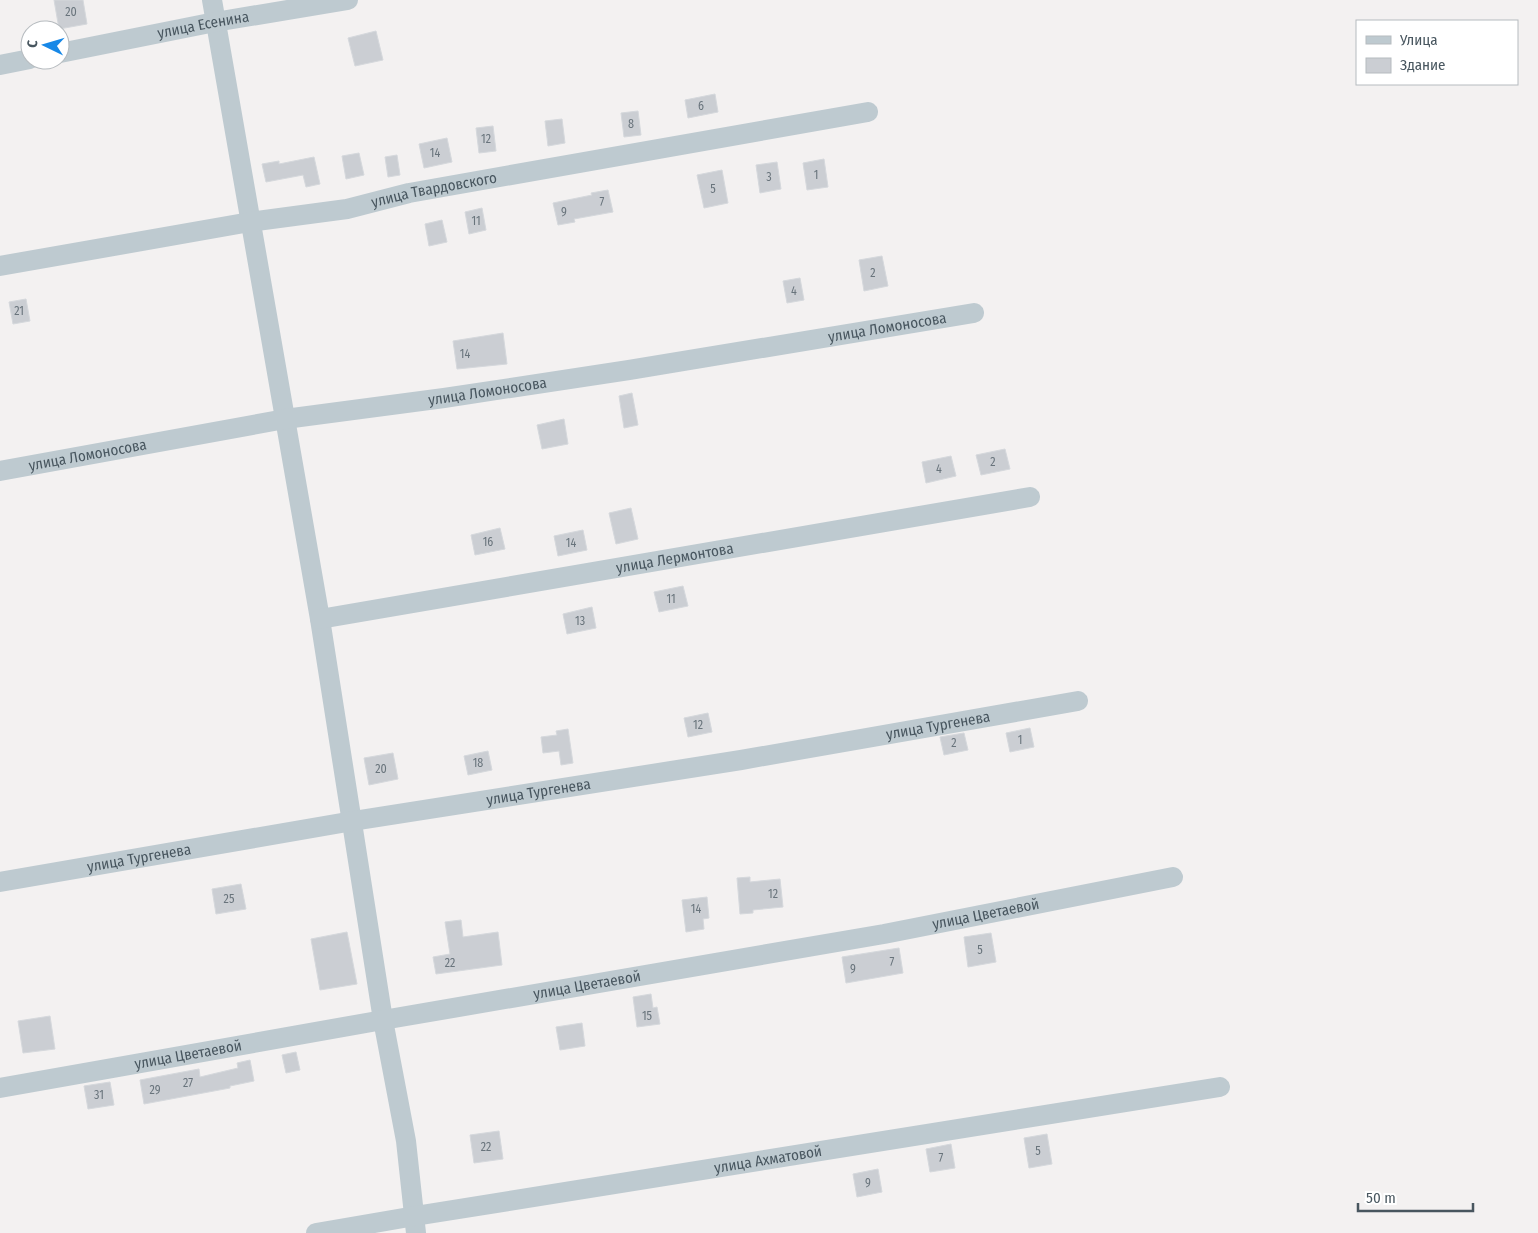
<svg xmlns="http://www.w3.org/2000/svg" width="1538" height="1233" viewBox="0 0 1538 1233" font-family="'Fira Sans Condensed',sans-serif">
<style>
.building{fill:#cbced3;stroke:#d5d8dc}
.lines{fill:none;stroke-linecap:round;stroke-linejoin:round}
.minor{stroke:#becad0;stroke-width:20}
.labels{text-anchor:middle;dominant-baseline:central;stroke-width:4;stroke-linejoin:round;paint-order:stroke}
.number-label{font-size:12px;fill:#69747c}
.street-label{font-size:15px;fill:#48565f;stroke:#fff}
</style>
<rect width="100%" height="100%" fill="#f3f1f1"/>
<g class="building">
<polygon points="54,0 83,0 87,24 59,29"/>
<polygon points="376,31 383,60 355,66 348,38"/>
<polygon points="715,94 718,112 688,118 685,100"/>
<polygon points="638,111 641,135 624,137 621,113"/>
<polygon points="562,119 565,143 548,146 545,121"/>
<polygon points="493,126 496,151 479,153 476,128"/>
<polygon points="447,138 452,162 424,168 419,144"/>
<polygon points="359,153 364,175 346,179 342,156"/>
<polygon points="397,155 400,175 388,177 385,157"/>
<polygon points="314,157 320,184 306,187 303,175 266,182 262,164 279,161 279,164"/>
<polygon points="824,159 828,187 807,190 803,163"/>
<polygon points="777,162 781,189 760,193 756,165"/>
<polygon points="722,170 728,203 704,208 697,175"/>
<polygon points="608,190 613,212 574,219 575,222 558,225 553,203 592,195 591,193"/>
<polygon points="482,208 486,230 469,234 465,212"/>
<polygon points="442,220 447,242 429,246 425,224"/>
<polygon points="882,256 888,286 864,291 859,260"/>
<polygon points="800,278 804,300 787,303 783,281"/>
<polygon points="26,299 30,321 13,324 9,302"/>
<polygon points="503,333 507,364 457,369 453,341"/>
<polygon points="632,393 638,425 624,428 619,396"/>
<polygon points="564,419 568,444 542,449 537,425"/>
<polygon points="1005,449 1010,469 981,475 976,455"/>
<polygon points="951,456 956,476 926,483 922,462"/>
<polygon points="631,508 638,539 616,544 609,513"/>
<polygon points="500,528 505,549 475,555 471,535"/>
<polygon points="583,530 587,550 558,556 554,536"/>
<polygon points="683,586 688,606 659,612 654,592"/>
<polygon points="592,607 596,628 567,634 563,614"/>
<polygon points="708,713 712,732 688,737 684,718"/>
<polygon points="1030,728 1034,747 1010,752 1006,733"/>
<polygon points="568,729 573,763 561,765 559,751 543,753 541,737 557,735 556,731"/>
<polygon points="964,733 968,750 944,755 940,737"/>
<polygon points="488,751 492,770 468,775 464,756"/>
<polygon points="393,753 398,779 369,785 364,758"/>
<polygon points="750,877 750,882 780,879 783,907 753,910 753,913 740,914 737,878"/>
<polygon points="241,884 246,909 216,914 212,889"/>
<polygon points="707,897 709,918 703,919 704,929 686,932 682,900"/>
<polygon points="461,920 463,937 498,932 502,965 436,974 433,957 450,954 445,922"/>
<polygon points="347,932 357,984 320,990 311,939"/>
<polygon points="991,933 996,962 968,967 964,937"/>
<polygon points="899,948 903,973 846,983 842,957"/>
<polygon points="651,994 653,1008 657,1007 660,1024 637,1027 633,997"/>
<polygon points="50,1016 55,1049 23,1053 18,1021"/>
<polygon points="582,1023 585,1046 560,1050 556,1027"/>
<polygon points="296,1052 300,1070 286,1073 282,1055"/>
<polygon points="250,1060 254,1081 230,1086 230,1088 144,1104 140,1080 199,1069 200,1077 238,1068 237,1063"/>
<polygon points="110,1082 114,1105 88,1109 84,1086"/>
<polygon points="499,1131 503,1159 474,1163 470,1135"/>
<polygon points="1047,1134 1052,1164 1029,1168 1024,1138"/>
<polygon points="951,1144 955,1168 930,1172 926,1149"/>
<polygon points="878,1169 882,1192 857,1197 853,1174"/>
</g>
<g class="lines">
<g class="minor">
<polyline points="212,0 320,619 383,1020 406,1141 416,1233"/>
<path id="s1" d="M60 53 215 22 348 0"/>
<polyline points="0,65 30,59"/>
<path id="s2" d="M0 266 250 222 347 209 409 193 868 112"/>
<path id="s3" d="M0 471 285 419 444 398 629 370 974 313"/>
<path id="s4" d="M320 619 1030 497"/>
<path id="s5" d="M0 882 353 821 741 760 1078 701"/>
<path id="s6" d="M0 1088 383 1020 884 934 1173 877"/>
<path id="s7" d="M316 1233 415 1216 1220 1087"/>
</g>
</g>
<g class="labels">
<g class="number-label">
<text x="71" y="12">20</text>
<text x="701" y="106">6</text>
<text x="631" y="124">8</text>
<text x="486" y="139">12</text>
<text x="435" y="153">14</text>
<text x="816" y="175">1</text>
<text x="769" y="177">3</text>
<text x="713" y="189">5</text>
<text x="602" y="202">7</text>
<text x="564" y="212">9</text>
<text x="476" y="221">11</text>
<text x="873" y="273">2</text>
<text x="794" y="291">4</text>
<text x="19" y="311">21</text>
<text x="465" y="354">14</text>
<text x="993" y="462">2</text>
<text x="939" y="469">4</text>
<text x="488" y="542">16</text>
<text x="571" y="543">14</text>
<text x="671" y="599">11</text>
<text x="580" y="621">13</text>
<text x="698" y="725">12</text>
<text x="1020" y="740">1</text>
<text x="954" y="743">2</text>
<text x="478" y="763">18</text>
<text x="381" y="769">20</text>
<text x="773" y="894">12</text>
<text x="229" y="899">25</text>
<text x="696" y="909">14</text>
<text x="980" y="950">5</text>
<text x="892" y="962">7</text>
<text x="450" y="963">22</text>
<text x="853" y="969">9</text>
<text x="647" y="1016">15</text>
<text x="188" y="1083">27</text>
<text x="155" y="1090">29</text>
<text x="99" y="1095">31</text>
<text x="486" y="1147">22</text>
<text x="1038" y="1151">5</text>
<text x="941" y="1158">7</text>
<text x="868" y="1183">9</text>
</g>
<g class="street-label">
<text stroke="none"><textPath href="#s1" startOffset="146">улица Есенина</textPath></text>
<text stroke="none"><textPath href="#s2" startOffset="441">улица Твардовского</textPath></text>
<text stroke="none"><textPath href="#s3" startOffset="899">улица Ломоносова</textPath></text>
<text stroke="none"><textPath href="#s3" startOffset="494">улица Ломоносова</textPath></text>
<text stroke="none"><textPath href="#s3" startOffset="89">улица Ломоносова</textPath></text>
<text stroke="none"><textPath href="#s4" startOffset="360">улица Лермонтова</textPath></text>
<text stroke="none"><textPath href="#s5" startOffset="951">улица Тургенева</textPath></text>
<text stroke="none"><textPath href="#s5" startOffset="546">улица Тургенева</textPath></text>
<text stroke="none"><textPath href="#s5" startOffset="141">улица Тургенева</textPath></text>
<text stroke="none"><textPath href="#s6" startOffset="1001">улица Цветаевой</textPath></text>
<text stroke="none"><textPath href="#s6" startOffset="596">улица Цветаевой</textPath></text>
<text stroke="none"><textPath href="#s6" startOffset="191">улица Цветаевой</textPath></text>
<text stroke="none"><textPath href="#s7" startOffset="458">улица Ахматовой</textPath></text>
</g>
</g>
<rect x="1356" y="20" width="162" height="65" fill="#ffffff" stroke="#b6bbbf"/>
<rect x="1366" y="36" width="25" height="8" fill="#becad0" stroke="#b6bbbf"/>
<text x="1400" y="45" font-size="15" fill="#48565f">Улица</text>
<rect x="1366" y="58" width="25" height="15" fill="#cbced3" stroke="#b6bbbf"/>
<text x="1400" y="70" font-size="15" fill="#48565f">Здание</text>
<g transform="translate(45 45) rotate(275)"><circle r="24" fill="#ffffff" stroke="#b6bbbf"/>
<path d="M0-4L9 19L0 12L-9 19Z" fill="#1788e7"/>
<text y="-8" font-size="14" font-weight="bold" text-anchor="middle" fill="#48565f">С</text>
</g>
<path d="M1358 1203v8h115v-8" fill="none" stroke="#48565f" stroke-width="2.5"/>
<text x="1366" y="1203" font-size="15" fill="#48565f" stroke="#ffffff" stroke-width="4" paint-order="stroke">50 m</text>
</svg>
